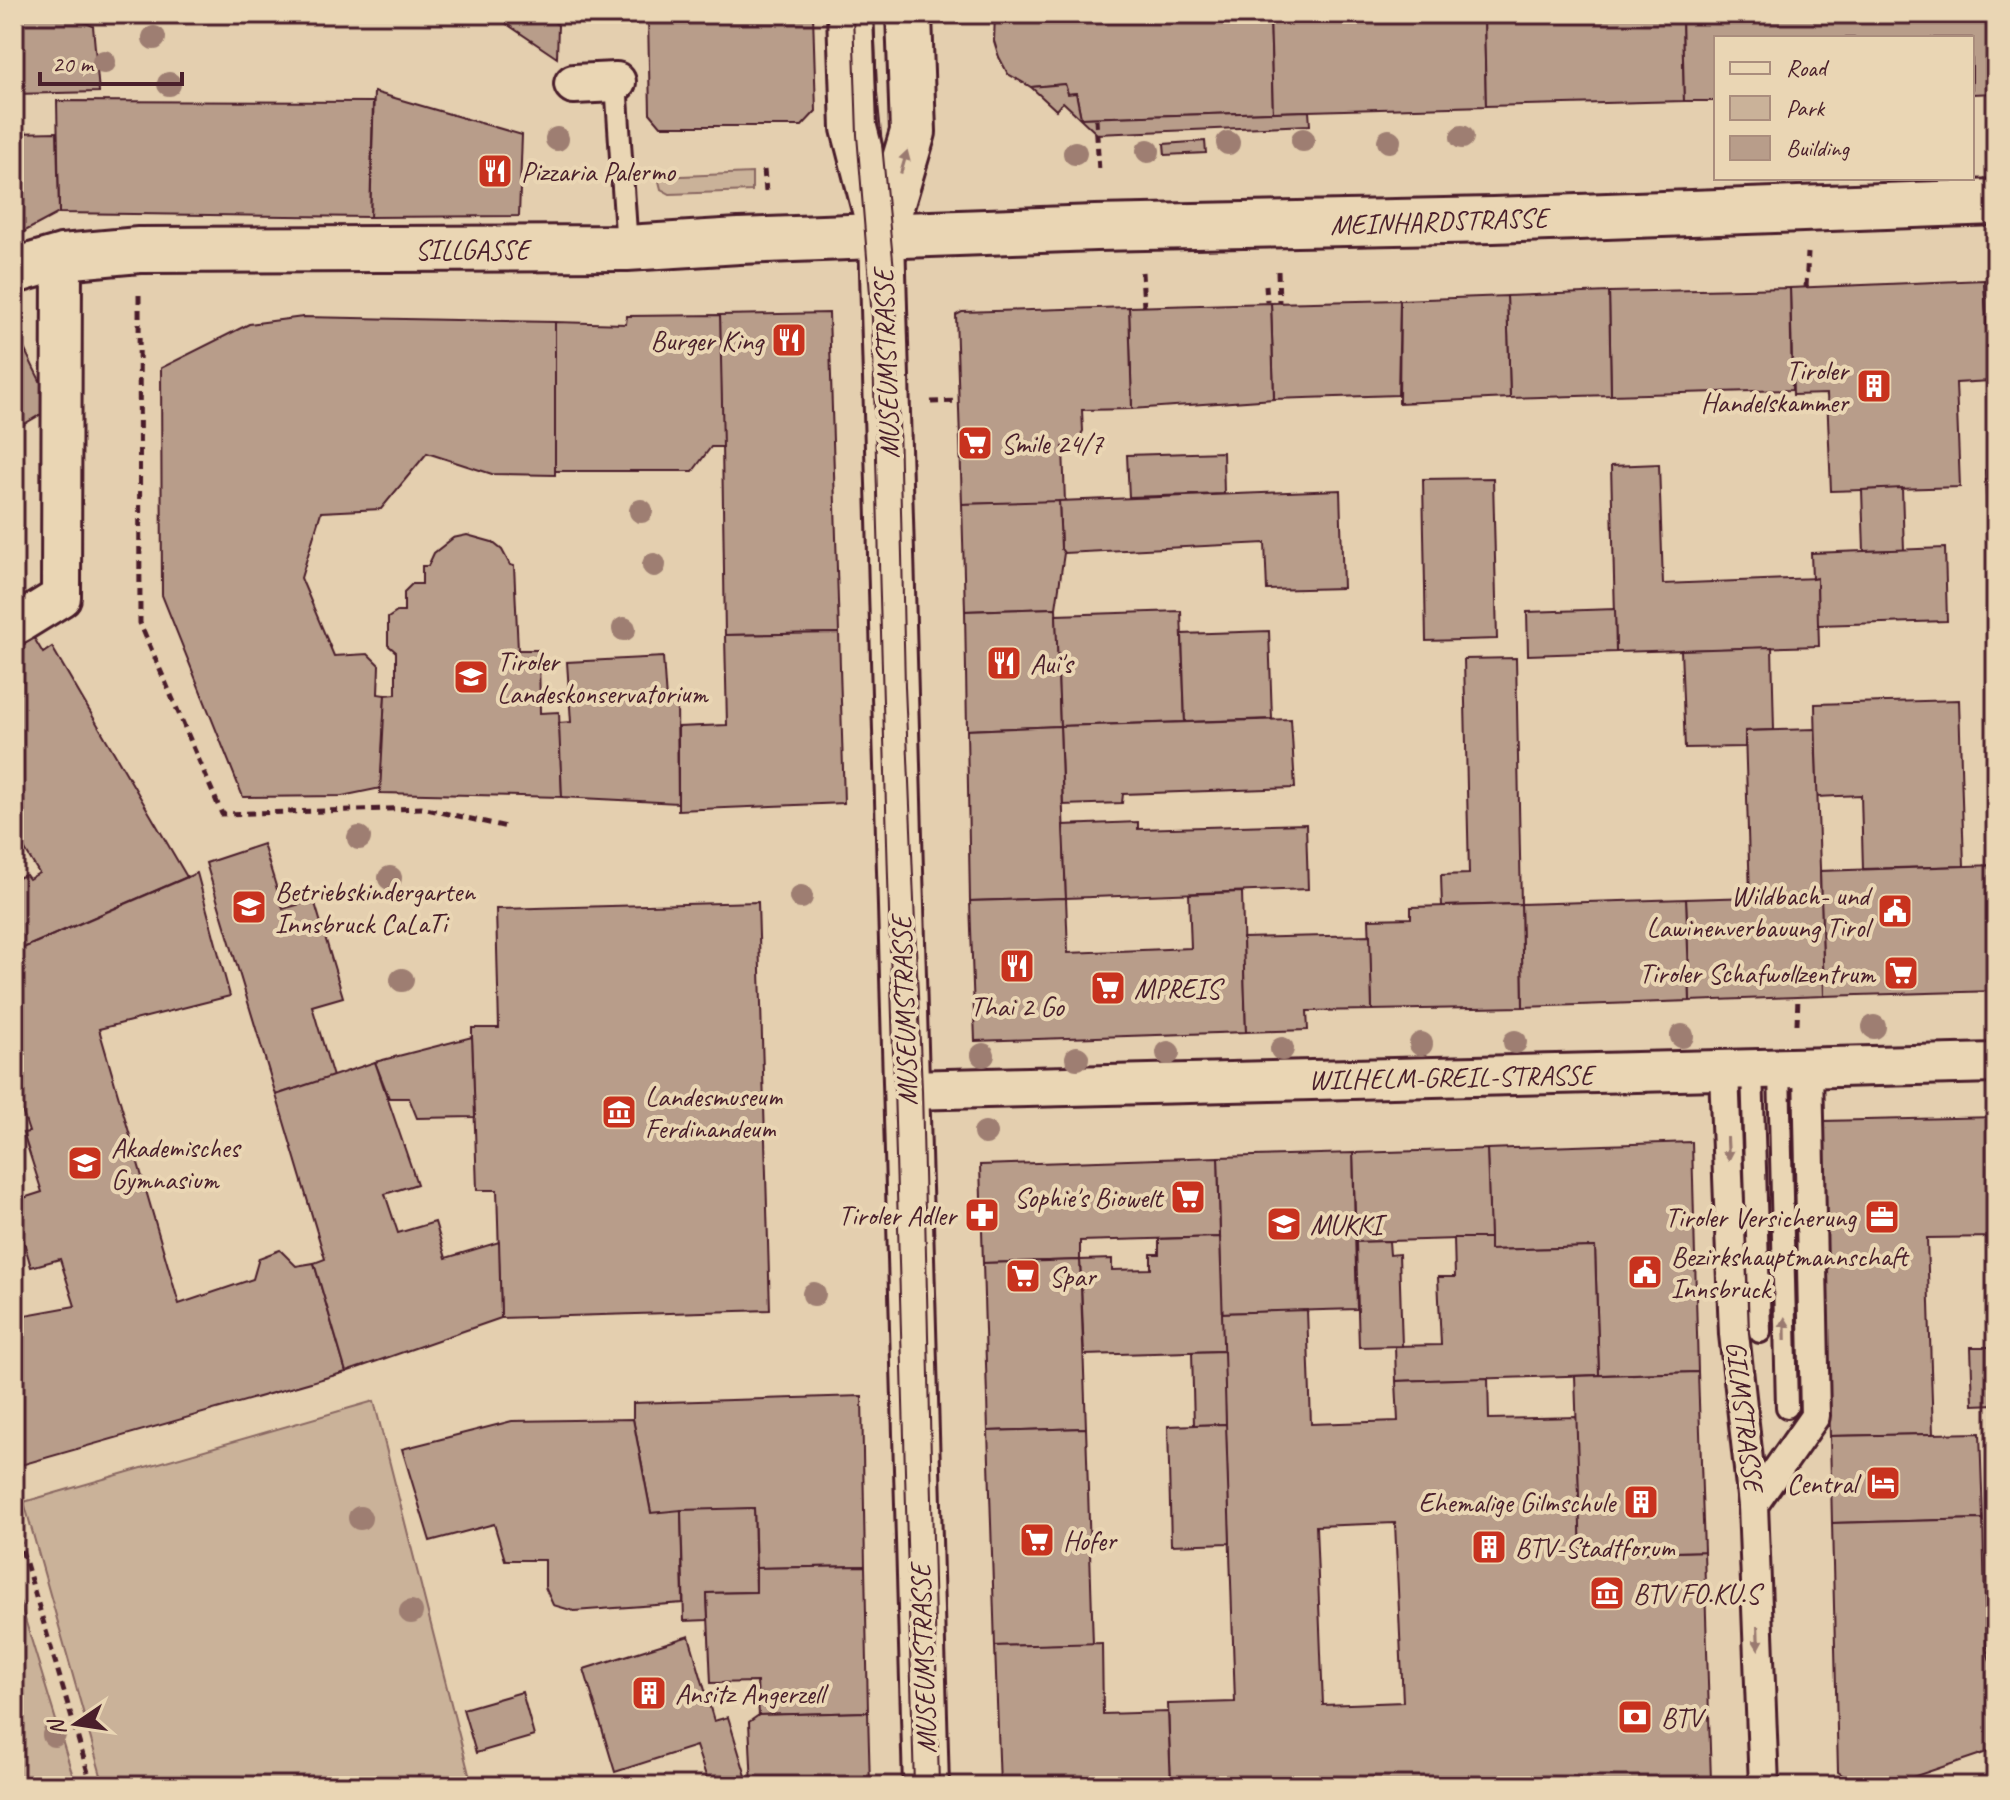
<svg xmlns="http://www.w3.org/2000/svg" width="2010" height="1800" viewBox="0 0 2010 1800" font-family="Caveat,sans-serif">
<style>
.green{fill:#cab299;stroke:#8a6862;stroke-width:2}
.building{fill:#b89d8a;stroke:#4a1f2b;stroke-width:2;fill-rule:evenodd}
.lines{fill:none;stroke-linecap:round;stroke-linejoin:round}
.service-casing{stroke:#4a1f2b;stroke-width:26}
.pedestrian-casing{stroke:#4a1f2b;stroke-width:34}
.minor-casing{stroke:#4a1f2b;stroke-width:44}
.tertiary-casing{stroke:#4a1f2b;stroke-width:50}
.path{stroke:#4a1f2b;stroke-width:5;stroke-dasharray:8 6;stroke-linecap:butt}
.service{stroke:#ead6b4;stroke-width:20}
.pedestrian{stroke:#ead6b4;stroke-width:28}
.minor{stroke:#ead6b4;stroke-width:38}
.tertiary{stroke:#ead6b4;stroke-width:44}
.tram{stroke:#4a1f2b;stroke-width:2}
.tree{fill:#9e7e72}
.oneway{fill:#9a7a70}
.labels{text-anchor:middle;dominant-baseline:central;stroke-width:8;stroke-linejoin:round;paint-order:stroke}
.poi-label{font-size:28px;fill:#4a1f2b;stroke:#ead6b4;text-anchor:start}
.street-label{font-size:28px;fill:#4a1f2b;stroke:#ead6b4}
</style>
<rect width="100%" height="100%" fill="#e4cfaf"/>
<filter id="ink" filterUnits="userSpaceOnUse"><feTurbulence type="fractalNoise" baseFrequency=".0125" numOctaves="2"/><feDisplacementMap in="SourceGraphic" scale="16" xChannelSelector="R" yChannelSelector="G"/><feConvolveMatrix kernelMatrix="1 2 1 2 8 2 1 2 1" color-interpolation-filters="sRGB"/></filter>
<g filter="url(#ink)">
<g class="green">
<polygon points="752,173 752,191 670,194 661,189 658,177"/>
<polygon points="374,1401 472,1786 104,1786 24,1502"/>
<polygon points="14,1583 76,1786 14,1786"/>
</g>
<g class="building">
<polygon points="14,14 66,14 93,26 99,92 14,94"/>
<polygon points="492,14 543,14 558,25 557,58"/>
<polygon points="704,14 813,14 816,111 802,126 661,126 650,113 648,18"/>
<polygon points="995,14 1270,14 1273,112 1081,118 1076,93 1068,94 1065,84 1031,87 1008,74 999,57 994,41"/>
<polygon points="1270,14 1484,14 1486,106 1273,112"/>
<polygon points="1484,14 1682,14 1684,101 1486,106"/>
<polygon points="1682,14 1996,14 1996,93 1972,94 1972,38 1716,38 1716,101 1684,101"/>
<polygon points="1065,84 1068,94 1076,93 1081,118 1309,111 1310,125 1097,134 1063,102 1056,110 1031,87"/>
<polygon points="374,92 522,135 519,216 370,217"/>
<polygon points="57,101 373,102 370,217 59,213"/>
<polygon points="57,132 59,213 14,237 14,133"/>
<polygon points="1205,141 1206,153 1165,155 1164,144"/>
<polygon points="1984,280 1990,381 1956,383 1960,487 1831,491 1827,394 1793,395 1790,288"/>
<polygon points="1984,280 1996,280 1996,381 1990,381"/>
<polygon points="1790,288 1792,390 1611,395 1609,292"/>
<polygon points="1609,292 1611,395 1510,398 1507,296"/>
<polygon points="1507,296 1510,398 1399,403 1400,300"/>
<polygon points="1400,300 1398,395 1274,399 1271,303"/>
<polygon points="1271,303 1274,399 1132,409 1129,307"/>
<polygon points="1129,307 1132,409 1082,410 1083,431 1076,444 1063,447 1065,502 962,504 956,315 962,312"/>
<polygon points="829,313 839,633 725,635 720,315"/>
<polygon points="720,315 723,447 711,447 693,471 555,471 555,322 626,324 627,316"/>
<polygon points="303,317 555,322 555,475 492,474 427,453 381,509 321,512 301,578 334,656 368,654 379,665 378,694 385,695 381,788 342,796 243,797 162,595 161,368 249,324"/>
<polygon points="14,328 53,407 14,430"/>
<polygon points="1223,452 1224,494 1129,497 1127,455"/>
<polygon points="1659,464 1663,584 1817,578 1819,646 1616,652 1611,466"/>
<polygon points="1996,469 1996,635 1991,635 1985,470"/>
<polygon points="1493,478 1497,639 1426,641 1423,479"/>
<polygon points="1902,488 1904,550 1864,551 1862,490"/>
<polygon points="1340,490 1343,588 1267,590 1265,543 1064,553 1061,549 1059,501"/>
<polygon points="1059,501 1061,549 1064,553 1056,608 965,611 962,504"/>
<polygon points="467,535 492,542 502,550 510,565 514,566 518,650 539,650 540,713 559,712 562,797 380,793 385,695 396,694 396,652 388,645 388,618 397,612 404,612 404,592 412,584 422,584 422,566 428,566 434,553 453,538"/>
<polygon points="1945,548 1947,621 1818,625 1817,578 1812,579 1811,553"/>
<polygon points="1056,608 1060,726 967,730 965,611"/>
<polygon points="1615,609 1616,652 1528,655 1527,612"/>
<polygon points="1181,611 1185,722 1060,726 1056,615"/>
<polygon points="1269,631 1272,719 1185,722 1182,634"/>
<polygon points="839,633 844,803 678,810 678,727 727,725 725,635"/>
<polygon points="34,638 43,653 52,647 187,877 14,952 14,879 26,875 29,879 39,873 22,845 14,849 14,651"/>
<polygon points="1772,647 1774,730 1745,731 1745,747 1685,748 1681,650"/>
<polygon points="663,657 666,701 677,701 678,803 562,797 559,723 571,722 567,662"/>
<polygon points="1516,658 1521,904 1442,906 1441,875 1469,874 1464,659"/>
<polygon points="1959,700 1964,866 1863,869 1861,795 1817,797 1815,704"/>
<polygon points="1291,719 1295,788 1123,794 1122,803 1063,805 1060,726"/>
<polygon points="1060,726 1066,898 970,901 967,730"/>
<polygon points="1815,729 1821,895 1750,897 1745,731"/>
<polygon points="1138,822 1138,829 1306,824 1308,889 1066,898 1063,825"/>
<polygon points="263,844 283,909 314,900 343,997 312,1006 333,1077 276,1095 206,863"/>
<polygon points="1996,865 1996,991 1824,996 1820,871"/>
<polygon points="197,873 230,996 99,1029 179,1304 253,1279 259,1258 280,1250 296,1266 314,1263 346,1372 14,1467 14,1317 75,1306 60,1259 31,1267 14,1207 14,1201 42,1192 23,1133 29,1132 14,1086 14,952"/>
<polygon points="1242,892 1246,1032 975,1041 970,901 1066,898 1068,953 1191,948 1189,894"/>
<polygon points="1821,895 1824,996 1690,1001 1686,899"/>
<polygon points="1686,899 1690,1001 1523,1007 1521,904"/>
<polygon points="758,902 770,1310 501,1318 497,1190 477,1190 472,1037 472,1028 499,1028 496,909"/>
<polygon points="1521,904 1523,1007 1372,1010 1369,919 1411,918 1411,907"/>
<polygon points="1370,935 1372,1010 1307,1011 1308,1030 1246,1032 1243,938"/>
<polygon points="472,1037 475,1117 417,1118 409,1098 389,1098 375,1062"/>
<polygon points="375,1062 417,1184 385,1194 398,1233 435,1222 446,1258 499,1242 501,1318 346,1372 314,1263 325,1259 276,1095"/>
<polygon points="1996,1117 1996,1237 1927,1238 1933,1434 1830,1436 1823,1121"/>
<polygon points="1692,1142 1698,1372 1599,1375 1595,1247 1490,1250 1487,1149"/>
<polygon points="1487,1149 1490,1238 1356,1242 1353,1153"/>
<polygon points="1353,1153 1357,1309 1222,1313 1218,1157"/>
<polygon points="1218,1157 1220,1237 1080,1241 1080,1260 983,1263 980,1165"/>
<polygon points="1220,1237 1224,1351 1084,1355 1080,1260 1112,1259 1112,1270 1151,1269 1151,1254 1159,1254 1159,1239"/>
<polygon points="1454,1238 1490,1238 1490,1250 1595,1247 1599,1375 1396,1381 1395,1346 1441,1345 1438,1277 1455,1277"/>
<polygon points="1389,1241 1390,1255 1399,1254 1402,1346 1359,1347 1356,1242"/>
<polygon points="1080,1260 1086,1428 988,1431 983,1263"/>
<path d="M1307 1310 1311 1424 1398 1421 1396 1381 1488 1378 1489 1419 1577 1417 1581 1555 1704 1551 1711 1781 1549 1786H1171L1168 1704 1235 1702 1222 1313ZM1395 1523 1403 1702 1323 1705 1316 1526Z"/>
<polygon points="1971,1347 1996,1347 1996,1404 1973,1405"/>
<polygon points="1224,1351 1226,1424 1194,1425 1192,1352"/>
<polygon points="1698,1372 1704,1551 1581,1555 1575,1376"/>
<polygon points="862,1396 865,1566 756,1568 754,1508 651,1513 633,1419 633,1403"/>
<polygon points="633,1419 651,1513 681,1510 683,1603 574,1611 553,1605 545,1587 545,1560 505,1560 494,1524 430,1541 402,1449 512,1421"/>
<polygon points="1226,1424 1230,1543 1171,1545 1168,1426"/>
<polygon points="1086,1428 1093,1644 995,1646 988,1431"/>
<polygon points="1980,1433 1983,1519 1832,1523 1830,1436"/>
<polygon points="754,1508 756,1592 707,1593 708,1620 684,1621 681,1510"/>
<polygon points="1983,1519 1986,1648 1996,1678 1996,1749 1886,1786 1858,1786 1838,1772 1832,1523"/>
<polygon points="865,1566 868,1712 759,1715 757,1682 711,1683 707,1593 756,1592 756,1568"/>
<polygon points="689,1636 714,1721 728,1717 749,1786 703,1786 709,1785 696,1746 615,1772 584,1669"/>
<polygon points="1102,1643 1103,1714 1168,1712 1171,1786 1000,1786 995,1646"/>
<polygon points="1996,1644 1996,1678 1986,1648"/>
<polygon points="522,1692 534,1736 476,1753 463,1709"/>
<polygon points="868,1712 870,1786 752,1786 749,1722 759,1715"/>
</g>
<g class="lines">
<defs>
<g id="service">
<polyline points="616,82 627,248"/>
<polyline points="1752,1070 1760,1332"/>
<polyline points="1779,1070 1787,1407"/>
</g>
<g id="pedestrian">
<polyline points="1724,1071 1734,1334 1753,1505 1764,1786"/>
<polyline points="1753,1505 1815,1416 1808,1068"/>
</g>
<g id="minor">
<polyline points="574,84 616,82"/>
<polyline points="19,623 61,597 62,257"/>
<polyline points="907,1090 1996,1063"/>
</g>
<g id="tertiary">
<polyline points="850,14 854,128 882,237 926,1786"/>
<polyline points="882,237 913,132 909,14"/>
<polyline points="14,271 62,257 139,250 627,248 739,241 1095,228 1493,220 1996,202"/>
</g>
</defs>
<use href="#service" class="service-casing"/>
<use href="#pedestrian" class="pedestrian-casing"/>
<use href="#minor" class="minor-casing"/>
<use href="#tertiary" class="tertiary-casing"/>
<g class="path">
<polyline points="1096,119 1099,172"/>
<polyline points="764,170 766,191"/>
<polyline points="1278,271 1279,302"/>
<polyline points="1142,272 1144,307"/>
<polyline points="1266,285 1267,302"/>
<polyline points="1806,287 1808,253"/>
<polyline points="139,295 140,623 222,814 422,808 507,827"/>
<polyline points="931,402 958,401"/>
<polyline points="1797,1024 1798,996"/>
<polyline points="14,1523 92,1786"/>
</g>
<use href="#service" class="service"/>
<use href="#pedestrian" class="pedestrian"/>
<use href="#minor" class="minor"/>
<use href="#tertiary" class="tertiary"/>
<g class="tram">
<polyline points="853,14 857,135 872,318 914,1786"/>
<polyline points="874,14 877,92 896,291 905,687 922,1090 939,1786"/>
</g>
</g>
<g class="tree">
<circle cx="154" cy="38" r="12"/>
<circle cx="104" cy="62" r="12"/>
<circle cx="169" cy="84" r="12"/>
<circle cx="1462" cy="137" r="12"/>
<circle cx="557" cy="139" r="12"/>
<circle cx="1303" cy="140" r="12"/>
<circle cx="1389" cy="141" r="12"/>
<circle cx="1228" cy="143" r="12"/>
<circle cx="1148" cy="151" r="12"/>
<circle cx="1075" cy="153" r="12"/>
<circle cx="641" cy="511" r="12"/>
<circle cx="654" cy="565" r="12"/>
<circle cx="624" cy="629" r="12"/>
<circle cx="359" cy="838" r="12"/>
<circle cx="390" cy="878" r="12"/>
<circle cx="801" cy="897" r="12"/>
<circle cx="402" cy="980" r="12"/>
<circle cx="1874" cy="1027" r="12"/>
<circle cx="1682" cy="1036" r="12"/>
<circle cx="1515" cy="1042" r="12"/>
<circle cx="1421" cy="1044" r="12"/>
<circle cx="1282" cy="1049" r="12"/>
<circle cx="1168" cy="1053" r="12"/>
<circle cx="983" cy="1055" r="12"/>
<circle cx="1077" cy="1058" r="12"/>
<circle cx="985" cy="1133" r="12"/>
<circle cx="814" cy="1294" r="12"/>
<circle cx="360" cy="1518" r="12"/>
<circle cx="411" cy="1612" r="12"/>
<circle cx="54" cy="1735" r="12"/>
</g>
<defs><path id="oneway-solid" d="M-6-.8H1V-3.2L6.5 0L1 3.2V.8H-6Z" transform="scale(2)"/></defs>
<g class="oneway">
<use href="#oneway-solid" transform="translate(904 162) rotate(-74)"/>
<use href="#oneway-solid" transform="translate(1728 1149) rotate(87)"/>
<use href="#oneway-solid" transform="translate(1785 1329) rotate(-91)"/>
<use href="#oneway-solid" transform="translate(1758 1638) rotate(88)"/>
</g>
</g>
<defs>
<symbol id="restaurant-square" viewBox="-11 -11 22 22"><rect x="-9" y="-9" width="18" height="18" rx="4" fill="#c8321e" stroke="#ead6b4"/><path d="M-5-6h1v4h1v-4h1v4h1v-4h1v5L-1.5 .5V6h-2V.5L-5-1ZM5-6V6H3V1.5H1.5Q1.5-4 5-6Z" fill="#fff"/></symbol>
<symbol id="building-square" viewBox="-11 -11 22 22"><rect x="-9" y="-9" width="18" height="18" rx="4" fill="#c8321e" stroke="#ead6b4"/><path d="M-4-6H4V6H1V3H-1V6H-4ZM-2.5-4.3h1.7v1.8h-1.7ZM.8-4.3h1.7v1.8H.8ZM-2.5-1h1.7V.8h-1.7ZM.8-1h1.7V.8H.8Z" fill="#fff"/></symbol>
<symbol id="supermarket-square" viewBox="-11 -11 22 22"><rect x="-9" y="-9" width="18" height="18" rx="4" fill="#c8321e" stroke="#ead6b4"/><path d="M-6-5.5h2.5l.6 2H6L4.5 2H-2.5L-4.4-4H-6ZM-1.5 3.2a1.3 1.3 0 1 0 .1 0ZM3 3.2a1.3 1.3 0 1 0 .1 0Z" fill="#fff"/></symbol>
<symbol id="school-square" viewBox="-11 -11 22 22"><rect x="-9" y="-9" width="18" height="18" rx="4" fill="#c8321e" stroke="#ead6b4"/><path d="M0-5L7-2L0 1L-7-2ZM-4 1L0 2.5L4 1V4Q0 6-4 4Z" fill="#fff"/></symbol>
<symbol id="civic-square" viewBox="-11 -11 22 22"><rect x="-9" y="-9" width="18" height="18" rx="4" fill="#c8321e" stroke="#ead6b4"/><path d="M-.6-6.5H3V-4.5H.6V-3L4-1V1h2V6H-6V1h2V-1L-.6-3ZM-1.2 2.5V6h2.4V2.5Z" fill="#fff"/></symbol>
<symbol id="museum-square" viewBox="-11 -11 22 22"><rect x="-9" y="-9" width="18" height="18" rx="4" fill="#c8321e" stroke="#ead6b4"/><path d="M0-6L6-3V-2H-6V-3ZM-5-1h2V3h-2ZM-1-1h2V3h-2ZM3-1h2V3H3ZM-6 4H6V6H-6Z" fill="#fff"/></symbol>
<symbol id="pharmacy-square" viewBox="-11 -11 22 22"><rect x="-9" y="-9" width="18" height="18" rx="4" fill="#c8321e" stroke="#ead6b4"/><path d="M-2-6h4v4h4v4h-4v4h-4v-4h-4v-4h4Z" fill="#fff"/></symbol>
<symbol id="office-square" viewBox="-11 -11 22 22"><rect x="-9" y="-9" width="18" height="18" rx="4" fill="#c8321e" stroke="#ead6b4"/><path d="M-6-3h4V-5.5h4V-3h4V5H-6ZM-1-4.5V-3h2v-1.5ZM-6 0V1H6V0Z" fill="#fff"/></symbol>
<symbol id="hotel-square" viewBox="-11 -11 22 22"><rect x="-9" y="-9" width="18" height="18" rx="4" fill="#c8321e" stroke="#ead6b4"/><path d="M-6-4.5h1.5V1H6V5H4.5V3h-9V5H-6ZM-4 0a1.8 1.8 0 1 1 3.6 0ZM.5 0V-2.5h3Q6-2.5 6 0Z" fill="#fff"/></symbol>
<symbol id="bank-square" viewBox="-11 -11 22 22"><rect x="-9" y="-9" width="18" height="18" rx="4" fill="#c8321e" stroke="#ead6b4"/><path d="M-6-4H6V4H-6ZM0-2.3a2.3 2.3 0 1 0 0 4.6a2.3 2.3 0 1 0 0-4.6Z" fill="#fff"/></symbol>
</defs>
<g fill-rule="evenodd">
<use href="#restaurant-square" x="475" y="151" width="40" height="40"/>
<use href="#restaurant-square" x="769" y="320" width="40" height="40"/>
<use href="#building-square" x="1854" y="366" width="40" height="40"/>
<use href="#supermarket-square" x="955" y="423" width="40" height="40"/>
<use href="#restaurant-square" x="984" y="643" width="40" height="40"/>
<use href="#school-square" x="451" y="657" width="40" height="40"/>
<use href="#school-square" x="229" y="887" width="40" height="40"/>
<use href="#civic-square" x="1875" y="891" width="40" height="40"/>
<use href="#restaurant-square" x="997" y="946" width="40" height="40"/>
<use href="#supermarket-square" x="1881" y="953" width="40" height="40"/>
<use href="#supermarket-square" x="1088" y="968" width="40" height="40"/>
<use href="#museum-square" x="599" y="1092" width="40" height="40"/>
<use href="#school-square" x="65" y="1143" width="40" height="40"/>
<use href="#supermarket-square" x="1168" y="1177" width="40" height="40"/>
<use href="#pharmacy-square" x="962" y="1195" width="40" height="40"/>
<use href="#office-square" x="1862" y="1197" width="40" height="40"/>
<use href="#school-square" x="1264" y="1204" width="40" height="40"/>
<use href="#civic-square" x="1625" y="1252" width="40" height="40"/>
<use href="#supermarket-square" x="1003" y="1256" width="40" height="40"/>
<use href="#hotel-square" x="1863" y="1463" width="40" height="40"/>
<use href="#building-square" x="1621" y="1482" width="40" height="40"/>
<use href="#supermarket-square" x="1017" y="1520" width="40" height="40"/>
<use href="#building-square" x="1469" y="1527" width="40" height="40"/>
<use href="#museum-square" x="1587" y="1573" width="40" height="40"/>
<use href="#building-square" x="629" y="1673" width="40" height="40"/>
<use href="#bank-square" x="1615" y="1697" width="40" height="40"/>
</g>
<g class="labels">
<g class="poi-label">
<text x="521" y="171">Pizzaria Palermo</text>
<text x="763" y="340" text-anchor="end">Burger King</text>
<text x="1848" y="370" text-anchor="end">Tiroler<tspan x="1848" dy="32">Handelskammer</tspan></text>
<text x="1001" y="443">Smile 24/7</text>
<text x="497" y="661">Tiroler<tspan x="497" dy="32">Landeskonservatorium</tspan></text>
<text x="1030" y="663">Aui's</text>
<text x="275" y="891">Betriebskindergarten<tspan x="275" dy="32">Innsbruck CaLaTi</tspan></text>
<text x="1869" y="895" text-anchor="end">Wildbach- und<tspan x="1869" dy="32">Lawinenverbauung Tirol</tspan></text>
<text x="1875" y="973" text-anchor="end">Tiroler Schafwollzentrum</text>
<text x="1134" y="988">MPREIS</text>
<text x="1017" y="1006" text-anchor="middle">Thai 2 Go</text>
<text x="645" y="1096">Landesmuseum<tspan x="645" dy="32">Ferdinandeum</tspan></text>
<text x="111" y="1147">Akademisches<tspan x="111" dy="32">Gymnasium</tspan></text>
<text x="1162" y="1197" text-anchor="end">Sophie's Biowelt</text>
<text x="956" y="1215" text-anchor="end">Tiroler Adler</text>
<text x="1856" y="1217" text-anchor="end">Tiroler Versicherung</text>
<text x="1310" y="1224">MUKKI</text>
<text x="1671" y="1256">Bezirkshauptmannschaft<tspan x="1671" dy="32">Innsbruck</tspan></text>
<text x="1049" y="1276">Spar</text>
<text x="1857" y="1483" text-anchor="end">Central</text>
<text x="1615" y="1502" text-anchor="end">Ehemalige Gilmschule</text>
<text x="1063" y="1540">Hofer</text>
<text x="1515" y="1547">BTV-Stadtforum</text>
<text x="1633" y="1593">BTV FO.KU.S</text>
<text x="675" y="1693">Ansitz Angerzell</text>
<text x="1661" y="1717">BTV</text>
</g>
<g class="street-label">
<text transform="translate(1439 221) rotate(-2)">MEINHARDSTRASSE</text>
<text x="472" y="249">SILLGASSE</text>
<text transform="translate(886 364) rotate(-92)">MUSEUMSTRASSE</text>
<text transform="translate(904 1011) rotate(-92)">MUSEUMSTRASSE</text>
<text transform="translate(1451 1077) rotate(-1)">WILHELM-GREIL-STRASSE</text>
<text transform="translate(1745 1416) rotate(83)">GILMSTRASSE</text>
<text transform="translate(923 1659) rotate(-92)">MUSEUMSTRASSE</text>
</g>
</g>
<rect width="2010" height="1800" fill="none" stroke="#ead6b4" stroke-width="48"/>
<rect x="24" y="24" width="1962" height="1752" fill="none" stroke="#4a1f2b" stroke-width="3" filter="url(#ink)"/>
<rect x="1714" y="36" width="260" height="144" fill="#ead6b4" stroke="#aa8d7d" stroke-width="2"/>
<rect x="1730" y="62" width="40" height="12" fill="#ead6b4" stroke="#aa8d7d" stroke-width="2"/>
<text x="1786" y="76" font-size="24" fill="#4a1f2b">Road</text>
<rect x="1730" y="96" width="40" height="24" fill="#cab299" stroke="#aa8d7d" stroke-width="2"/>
<text x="1786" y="116" font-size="24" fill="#4a1f2b">Park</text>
<rect x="1730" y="136" width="40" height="24" fill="#b89d8a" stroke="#aa8d7d" stroke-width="2"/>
<text x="1786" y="156" font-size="24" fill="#4a1f2b">Building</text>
<g transform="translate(76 1724) rotate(257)" stroke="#ead6b4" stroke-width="6" paint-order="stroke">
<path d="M0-6L14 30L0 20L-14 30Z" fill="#4a1f2b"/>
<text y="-12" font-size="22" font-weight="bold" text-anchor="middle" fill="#4a1f2b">N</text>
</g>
<path d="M40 72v12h142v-12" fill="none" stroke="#4a1f2b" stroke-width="4"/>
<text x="52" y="72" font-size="24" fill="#4a1f2b" stroke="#ead6b4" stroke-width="6" paint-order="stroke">20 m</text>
</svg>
